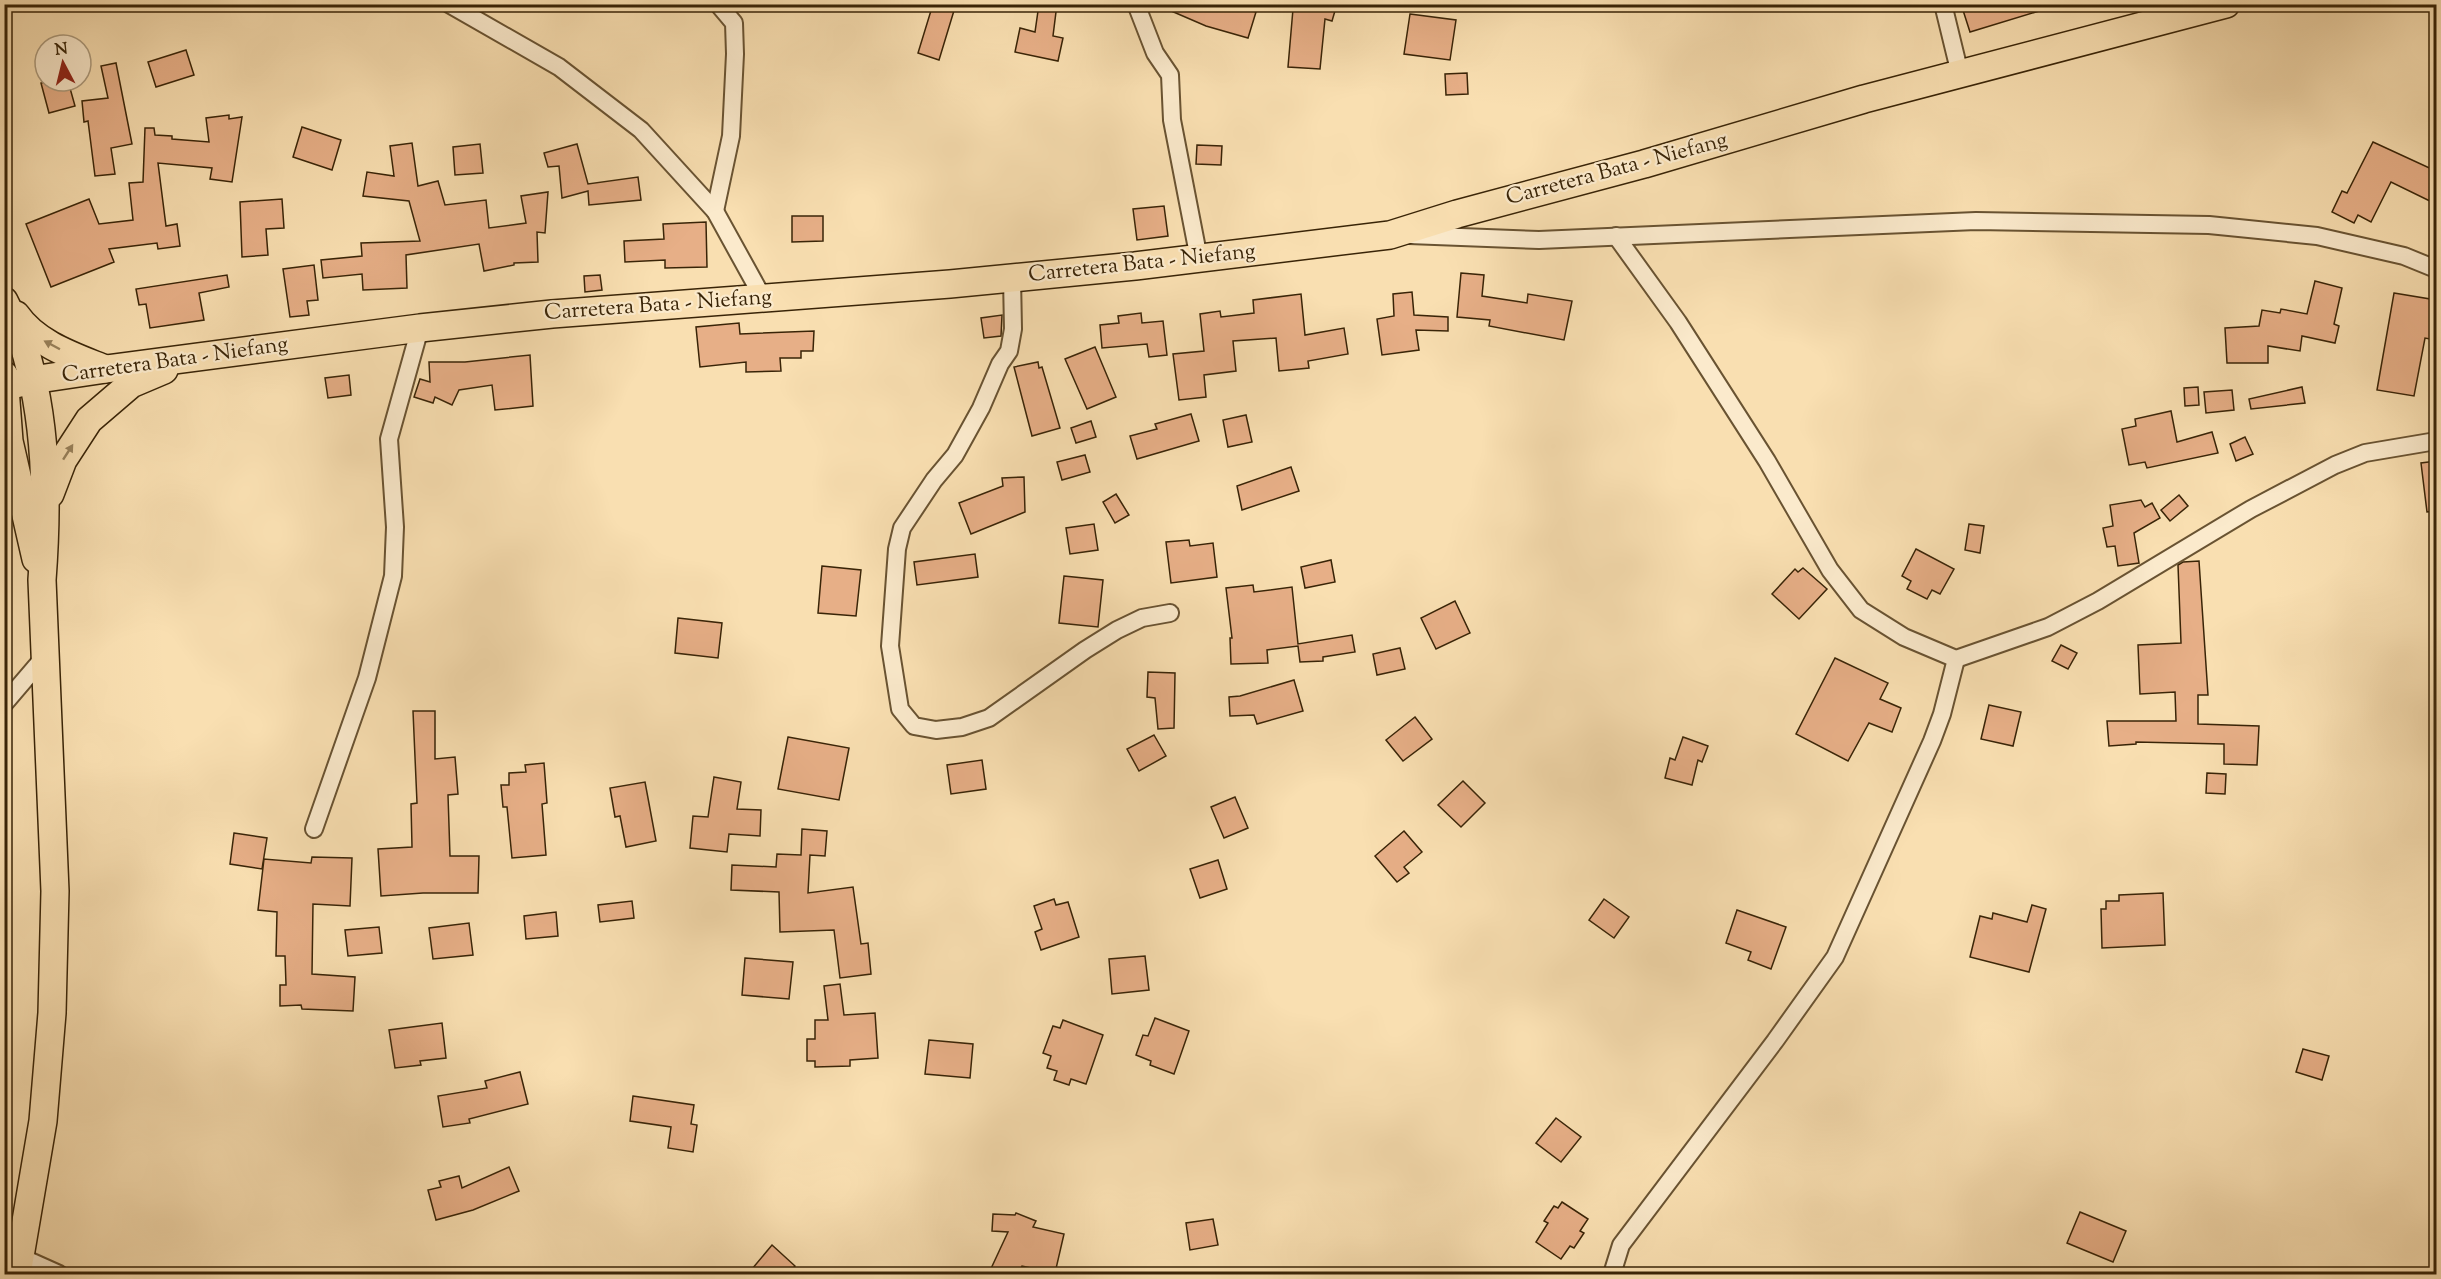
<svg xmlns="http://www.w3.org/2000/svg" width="2441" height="1279" viewBox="0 0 2441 1279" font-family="'Sorts Mill Goudy',serif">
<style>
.building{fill:#e7af87;stroke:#392407;stroke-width:1.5}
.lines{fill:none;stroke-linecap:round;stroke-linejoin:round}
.minor-casing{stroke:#695332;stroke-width:20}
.primary-casing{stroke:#392407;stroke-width:30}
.minor{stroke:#fbeacc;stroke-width:16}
.primary{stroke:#f9dfb1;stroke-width:27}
.oneway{fill:#99825c}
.labels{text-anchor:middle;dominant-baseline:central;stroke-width:4.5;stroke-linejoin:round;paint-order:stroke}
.street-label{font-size:22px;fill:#392407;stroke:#fbeacc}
</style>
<rect width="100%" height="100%" fill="#f9dfb1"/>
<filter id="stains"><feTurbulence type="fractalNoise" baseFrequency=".00333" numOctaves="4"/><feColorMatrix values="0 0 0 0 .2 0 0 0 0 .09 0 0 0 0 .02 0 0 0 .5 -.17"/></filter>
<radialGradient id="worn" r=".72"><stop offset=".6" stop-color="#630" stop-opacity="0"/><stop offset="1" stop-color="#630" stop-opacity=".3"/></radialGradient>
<g class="building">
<polygon points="933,4 956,4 939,60 918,53"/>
<polygon points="1039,4 1057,4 1053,36 1063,38 1058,61 1015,52 1020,28 1035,32"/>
<polygon points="1155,4 1231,4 1256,12 1248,38 1206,26"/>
<polygon points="1290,4 1337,4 1332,21 1325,19 1320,69 1288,67 1293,9 1289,8"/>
<polygon points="1961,4 2048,4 2049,8 1970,32"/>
<polygon points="1410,14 1456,20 1450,60 1404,54"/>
<polygon points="186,50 194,75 156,87 148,62"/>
<polygon points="116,63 132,144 111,148 115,174 95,176 88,121 84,122 82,101 108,98 101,66"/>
<polygon points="1467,73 1468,94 1446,95 1445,74"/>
<polygon points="51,81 68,81 75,106 49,113 41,83"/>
<polygon points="229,115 229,119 242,117 232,182 210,179 212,168 158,163 166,226 177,224 180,246 158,249 157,243 109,249 114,262 51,287 26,224 89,199 99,224 133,220 129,183 143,182 145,128 154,128 155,135 172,136 172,139 209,142 206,118"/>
<polygon points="302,127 341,140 332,170 293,157"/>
<polygon points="2373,142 2436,171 2436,204 2391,182 2371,222 2358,215 2354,223 2332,212 2342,191 2347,193"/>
<polygon points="412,143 418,186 438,181 445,205 486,200 489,228 526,223 521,196 548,192 545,233 537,232 538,262 514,263 514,265 484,271 479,244 406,255 407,288 363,290 362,274 323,278 321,260 362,256 361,243 420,241 409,201 363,196 367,172 394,176 390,146"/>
<polygon points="480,144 483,173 455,175 453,147"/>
<polygon points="577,144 588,184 638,177 641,200 589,205 588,191 562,198 559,166 548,167 544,153"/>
<polygon points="1197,145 1222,146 1221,165 1196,164"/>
<polygon points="282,199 284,228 266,229 268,255 242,257 240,202"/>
<polygon points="1164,206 1168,236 1137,240 1133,209"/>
<polygon points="792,216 823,216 823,241 792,242"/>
<polygon points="706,222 707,267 665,268 665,260 625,262 624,241 664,239 663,224"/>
<polygon points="314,265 318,300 307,301 309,315 290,317 283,269"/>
<polygon points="1461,273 1484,275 1482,296 1527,303 1528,294 1572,301 1564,340 1489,326 1490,320 1457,317"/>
<polygon points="227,275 229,287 199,293 204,320 150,328 146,304 139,305 136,289"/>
<polygon points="600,275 602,290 585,292 584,276"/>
<polygon points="2315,281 2342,288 2334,324 2339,326 2335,343 2302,336 2300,351 2268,346 2268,363 2227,363 2225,328 2259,326 2262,310 2280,313 2281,309 2307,314"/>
<polygon points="1412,292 1414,315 1448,317 1448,331 1416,330 1419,350 1382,355 1377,319 1394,316 1393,294"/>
<polygon points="2394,293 2436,300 2436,340 2425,338 2414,396 2377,390"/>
<polygon points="1301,294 1305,335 1344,328 1348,354 1308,361 1309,368 1279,371 1276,338 1233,341 1236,371 1204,375 1206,397 1179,400 1173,354 1204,351 1200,314 1220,311 1221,317 1254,313 1253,300"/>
<polygon points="1141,313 1142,323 1163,321 1167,355 1149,357 1147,344 1102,348 1100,325 1119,323 1118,316"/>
<polygon points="1002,315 1001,336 984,338 981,318"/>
<polygon points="739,323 740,334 814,331 813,351 801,351 801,358 780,358 781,371 746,372 746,362 700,367 696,327"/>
<polygon points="1095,347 1116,397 1087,409 1065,359"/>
<polygon points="530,355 533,406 495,410 492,385 459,390 452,405 435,397 433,403 414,397 420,379 430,382 429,362 465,362"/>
<polygon points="1038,362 1039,368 1042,367 1060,428 1032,436 1014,367"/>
<polygon points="349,375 351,395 328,398 325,378"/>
<polygon points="2198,387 2199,405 2185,406 2184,388"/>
<polygon points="2302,387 2305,403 2251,409 2249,399"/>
<polygon points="2232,390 2234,410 2206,413 2204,392"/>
<polygon points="2171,411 2177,442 2212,432 2218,453 2147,468 2145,462 2129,465 2122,429 2136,426 2135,419"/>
<polygon points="1191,414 1199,441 1137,459 1130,436 1157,429 1155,424"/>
<polygon points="1246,415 1252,442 1228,447 1223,420"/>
<polygon points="1091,421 1096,437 1076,443 1071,428"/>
<polygon points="2245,437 2253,454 2236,461 2230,444"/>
<polygon points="1085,455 1090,472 1062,480 1057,462"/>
<polygon points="2436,461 2436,511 2427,512 2421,463"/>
<polygon points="1291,467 1299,491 1242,510 1237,486"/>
<polygon points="1024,477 1025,512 971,534 959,503 1003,486 1002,478"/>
<polygon points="1116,494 1129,515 1115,523 1103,502"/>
<polygon points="2179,495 2188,506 2170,521 2161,510"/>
<polygon points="2141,500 2145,507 2152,503 2160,518 2134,533 2139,563 2118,566 2115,546 2107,547 2103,528 2113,526 2110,505"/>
<polygon points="1094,524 1098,550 1070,554 1066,528"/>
<polygon points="1969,524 1984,526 1980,553 1965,550"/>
<polygon points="1189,540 1190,546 1213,543 1217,577 1171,583 1166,542"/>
<polygon points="1916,549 1954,569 1940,594 1932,590 1927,599 1907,589 1911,581 1902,576"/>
<polygon points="975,554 978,577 917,585 914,562"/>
<polygon points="1331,560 1335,582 1305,588 1301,567"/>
<polygon points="2199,561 2208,695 2198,695 2198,724 2259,726 2257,765 2224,764 2224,744 2136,742 2136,744 2109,746 2107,721 2176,721 2175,692 2140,694 2138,645 2181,643 2178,565 2183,562"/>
<polygon points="822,566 861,570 856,616 818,613"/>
<polygon points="1803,568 1827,589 1799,619 1772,594 1795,569 1798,572"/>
<polygon points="1064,576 1103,580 1098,627 1059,623"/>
<polygon points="1253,585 1254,592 1292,587 1298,644 1352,635 1355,652 1323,657 1323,661 1300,662 1298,646 1267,650 1268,663 1231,664 1230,638 1232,638 1226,588"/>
<polygon points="1455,601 1470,633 1436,649 1421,618"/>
<polygon points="678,618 722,623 718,658 675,653"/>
<polygon points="2061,645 2077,653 2068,669 2052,661"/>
<polygon points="1400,648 1405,669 1377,675 1373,654"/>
<polygon points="1835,658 1888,683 1880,699 1901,708 1892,732 1869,723 1848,761 1796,734"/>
<polygon points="1148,672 1175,673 1174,728 1158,729 1155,698 1147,697"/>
<polygon points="1294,680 1303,711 1257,724 1254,715 1230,716 1229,697 1240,696"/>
<polygon points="1989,705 2021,712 2013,746 1981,739"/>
<polygon points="413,711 435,711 435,759 455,757 458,794 448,795 450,856 479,856 478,893 423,893 381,896 378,849 412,847 411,804 417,803"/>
<polygon points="1415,717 1432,739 1403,761 1386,740"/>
<polygon points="1154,735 1166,756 1139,771 1127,749"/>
<polygon points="788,737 849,748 839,800 778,789"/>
<polygon points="1683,737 1708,746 1702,762 1698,760 1692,785 1665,778 1670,758 1675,760"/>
<polygon points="982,760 986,789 951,794 947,765"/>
<polygon points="544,763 547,803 542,804 546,855 512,858 507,807 503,807 501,785 509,785 509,773 526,772 525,765"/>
<polygon points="2207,773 2226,774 2225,794 2206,793"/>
<polygon points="714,777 741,782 737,809 761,810 760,836 729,834 727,852 690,848 693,816 708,817"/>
<polygon points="1463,781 1485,803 1461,827 1438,805"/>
<polygon points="645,782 656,841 626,847 620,816 615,817 610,788"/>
<polygon points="1235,797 1248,828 1224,838 1211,807"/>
<polygon points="802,829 827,831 825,856 810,855 808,893 853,887 861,944 868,943 871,974 840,978 834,930 780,932 779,892 731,890 732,865 776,867 777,854 801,855"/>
<polygon points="1404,831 1422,852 1404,867 1409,873 1397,882 1375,856"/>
<polygon points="234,833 267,838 262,869 230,864"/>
<polygon points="312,857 352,858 350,906 313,904 312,974 355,977 353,1011 302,1009 301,1005 280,1006 280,985 286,985 285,956 276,956 277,912 258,910 264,859 311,863"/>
<polygon points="1218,860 1227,889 1200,898 1190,869"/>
<polygon points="2163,893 2165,945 2102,948 2101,909 2106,909 2106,901 2119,901 2119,895"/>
<polygon points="1054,899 1056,905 1068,902 1079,937 1041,950 1035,932 1042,929 1034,906"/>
<polygon points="1604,899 1629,917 1614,938 1589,920"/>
<polygon points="632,901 634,918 600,922 598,905"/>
<polygon points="2032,905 2046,909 2029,972 1970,957 1980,916 1992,919 1993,913 2027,922"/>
<polygon points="1737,910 1786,927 1771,969 1748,960 1751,952 1726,943"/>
<polygon points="556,912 558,936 526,939 524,916"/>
<polygon points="469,923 473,955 433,959 429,928"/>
<polygon points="379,927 382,953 348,956 345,930"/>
<polygon points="1145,956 1149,990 1112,994 1109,959"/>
<polygon points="745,958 793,962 789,999 742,995"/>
<polygon points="840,984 844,1015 875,1013 878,1058 850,1060 850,1066 815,1067 815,1061 807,1061 807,1039 815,1039 815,1020 828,1020 824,986"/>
<polygon points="1155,1018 1189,1031 1174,1074 1150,1065 1151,1061 1136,1055 1143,1035 1148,1036"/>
<polygon points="1063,1020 1103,1035 1086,1084 1071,1079 1069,1085 1054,1080 1057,1071 1047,1068 1051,1056 1043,1053 1053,1026 1060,1028"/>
<polygon points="442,1023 446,1058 420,1061 421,1065 395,1068 389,1030"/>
<polygon points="929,1040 973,1044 970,1078 925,1074"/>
<polygon points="2303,1049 2329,1056 2322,1080 2296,1072"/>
<polygon points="520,1072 528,1104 469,1119 470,1123 443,1127 438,1096 487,1088 485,1081"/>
<polygon points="633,1096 694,1105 691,1124 697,1125 693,1152 668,1148 671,1127 630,1121"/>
<polygon points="1556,1118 1581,1137 1561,1162 1536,1143"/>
<polygon points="509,1167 519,1191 473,1210 436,1220 428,1190 441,1187 439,1181 459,1176 462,1188"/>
<polygon points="1562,1202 1588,1219 1580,1231 1584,1233 1574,1248 1570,1246 1561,1259 1536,1242 1548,1223 1544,1221 1554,1206 1558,1208"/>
<polygon points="2080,1212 2126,1231 2113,1262 2067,1243"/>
<polygon points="1016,1213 1036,1221 1033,1227 1064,1234 1055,1273 1022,1266 1017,1275 988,1275 1008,1232 992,1231 993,1214 1015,1215"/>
<polygon points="1213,1219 1218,1245 1190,1250 1186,1223"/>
<polygon points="772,1245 795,1266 788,1275 747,1275"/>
</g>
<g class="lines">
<defs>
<g id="minor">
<polyline points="449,4 559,67 641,130 715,211 763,298"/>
<polyline points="1136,4 1155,53 1170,75 1172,120 1199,259"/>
<polyline points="1943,4 1960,74"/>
<polyline points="715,211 731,136 735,54 734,23 718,4"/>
<polyline points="1409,235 1539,240 1976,221 2209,225 2317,236 2404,256 2436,269"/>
<polyline points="1616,236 1678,322 1767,461 1830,570 1861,610 1904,637 1956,659 2048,627 2098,601 2251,509 2335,465 2365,453 2436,441"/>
<polyline points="1012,278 1013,329 1009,351 1000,364 981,408 955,455 934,480 902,528 897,549 890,646 900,709 914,726 936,730 962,727 989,718 1085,650 1117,630 1142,618 1170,613"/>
<polyline points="4,704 45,656"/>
<polyline points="314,829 367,678 393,576 395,527 389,439 420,328"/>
<polyline points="4,1253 21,1257 59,1274"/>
<polyline points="1612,1274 1621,1245 1775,1041 1835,957 1932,741 1942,714 1956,659"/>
</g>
<g id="primary">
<path d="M4 301C11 315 18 329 23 343 47 419 48 501 42 580L55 891 52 1013 43 1121 17 1274"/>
<path d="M16 315C36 344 73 356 105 369"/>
<polyline points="4,375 9,441 36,559"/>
<polyline points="4,387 32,380 106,369 420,328 552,314 950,284 1135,266 1390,235 1457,214 1644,164 1864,99 2226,4"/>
<polyline points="50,494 63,460 89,420 131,384 164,370"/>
</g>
</defs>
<use href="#minor" class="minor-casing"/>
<use href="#primary" class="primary-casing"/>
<use href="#minor" class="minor"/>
<use href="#primary" class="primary"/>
</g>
<defs><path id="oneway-solid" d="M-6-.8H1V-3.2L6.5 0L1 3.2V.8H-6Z" transform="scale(1.5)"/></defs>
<g class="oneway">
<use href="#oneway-solid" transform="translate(52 345) rotate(-152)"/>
<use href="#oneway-solid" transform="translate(68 452) rotate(-57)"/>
</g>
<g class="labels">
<g class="street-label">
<text transform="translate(1617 170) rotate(-15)">Carretera Bata - Niefang</text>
<text transform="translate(1142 264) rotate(-6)">Carretera Bata - Niefang</text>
<text transform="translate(658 306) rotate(-4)">Carretera Bata - Niefang</text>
<text transform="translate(175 361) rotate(-8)">Carretera Bata - Niefang</text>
</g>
</g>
<rect width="2441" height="1279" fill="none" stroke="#f9dfb1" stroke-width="24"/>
<rect x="6" y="6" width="2429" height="1267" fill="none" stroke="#392407" stroke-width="3"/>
<rect x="12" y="12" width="2417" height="1255" fill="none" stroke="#392407" stroke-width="1.5"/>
<g transform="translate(63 63) rotate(353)"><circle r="28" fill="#fbeacc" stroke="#ad9b7d" stroke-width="1.5"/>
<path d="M0-4.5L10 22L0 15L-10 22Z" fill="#8f2418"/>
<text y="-9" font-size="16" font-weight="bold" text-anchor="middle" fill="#392407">N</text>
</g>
<rect width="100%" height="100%" filter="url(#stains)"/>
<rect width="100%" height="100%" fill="url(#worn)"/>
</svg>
